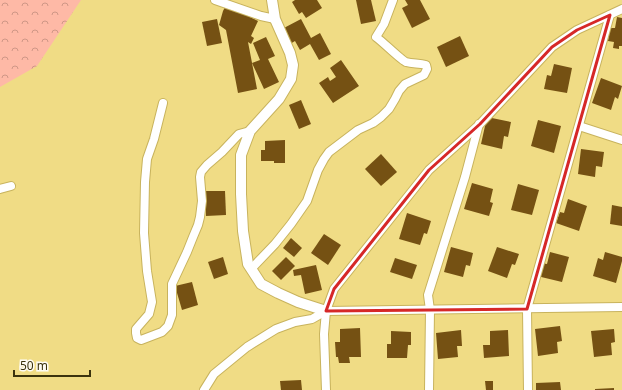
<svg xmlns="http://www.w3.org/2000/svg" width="622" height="390" viewBox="0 0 622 390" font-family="'Noto Sans',sans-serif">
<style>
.forest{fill:url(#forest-crowns)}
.building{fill:#755113}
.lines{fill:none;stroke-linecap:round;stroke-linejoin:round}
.minor-casing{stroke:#c8b35d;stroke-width:10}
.tertiary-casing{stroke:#c8b35d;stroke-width:12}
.minor{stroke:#fff;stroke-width:8}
.tertiary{stroke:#fff;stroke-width:10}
.marked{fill:none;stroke:#d62828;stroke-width:3;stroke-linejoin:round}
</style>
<defs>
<pattern id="forest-crowns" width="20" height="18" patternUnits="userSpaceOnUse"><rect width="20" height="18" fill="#feb9a6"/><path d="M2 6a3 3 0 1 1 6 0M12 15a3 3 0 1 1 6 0" fill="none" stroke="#cf9786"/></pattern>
</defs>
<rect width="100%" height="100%" fill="#f0dc85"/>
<polygon class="forest" points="0,0 81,0 37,66 0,87"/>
<g class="building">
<polygon points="295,0 317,0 322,8 306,18 302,12 299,14 292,2"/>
<polygon points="356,0 371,0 376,21 361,24"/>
<polygon points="405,0 420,0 430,19 412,28 402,8 408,5"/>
<polygon points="226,5 258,21 251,36 254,38 251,44 248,42 257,89 238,93 226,30 219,25 223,11"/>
<polygon points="617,17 622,18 622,46 619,46 619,49 613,48 614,42 608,41 610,28 615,28"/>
<polygon points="217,19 222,43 207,46 202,22"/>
<polygon points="301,19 311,38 320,33 331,54 319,60 310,44 300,50 295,41 290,44 282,29"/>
<polygon points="460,36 469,56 446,67 437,47"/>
<polygon points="266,37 275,56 268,59 279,82 264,89 252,63 260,60 253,43"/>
<polygon points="341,60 359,86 333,103 319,83 328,77 330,81 336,77 330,68"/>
<polygon points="554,64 572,68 567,93 544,89 547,75 551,76"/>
<polygon points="601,78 622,86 618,99 615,97 611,110 592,103"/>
<polygon points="301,100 311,124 299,129 289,105"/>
<polygon points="487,117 511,122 508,137 504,136 502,149 481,144"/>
<polygon points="538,120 561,126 554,153 531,146"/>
<polygon points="285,140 285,163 274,163 274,161 261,161 261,150 265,150 265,141"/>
<polygon points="581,149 604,152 602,167 596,166 595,177 578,174"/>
<polygon points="381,154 397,172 381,186 365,169"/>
<polygon points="472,183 493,189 490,202 493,203 489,216 464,209"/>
<polygon points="518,184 539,190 532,215 511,210"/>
<polygon points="205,191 225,191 226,215 206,216"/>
<polygon points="568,199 587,206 579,231 556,223 560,212 564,213"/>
<polygon points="612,205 622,207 622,226 610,224"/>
<polygon points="407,213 431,221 427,234 424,233 420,245 399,239"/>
<polygon points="324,234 341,245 328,265 311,253"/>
<polygon points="291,238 302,248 294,257 283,248"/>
<polygon points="451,247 473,253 470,266 466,265 463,277 444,272"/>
<polygon points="497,247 519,254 515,265 512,264 507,278 488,271"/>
<polygon points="550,252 569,257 562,282 537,276 541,263 547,264"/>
<polygon points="605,252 622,257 622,261 616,283 593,276 598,258 603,260"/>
<polygon points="223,257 228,274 214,279 208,262"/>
<polygon points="286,257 295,266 281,280 272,271"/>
<polygon points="395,258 417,265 412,279 390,272"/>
<polygon points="316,265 322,290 305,294 301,275 294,276 293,270"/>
<polygon points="192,282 198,305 182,310 175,286"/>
<polygon points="560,326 562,341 557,342 558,353 538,356 535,329"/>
<polygon points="360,328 361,357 349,357 350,363 339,363 338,357 336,357 335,342 340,342 340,329"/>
<polygon points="614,329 615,342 611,343 612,355 594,357 591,331"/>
<polygon points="461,330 462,346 457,346 458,357 438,359 436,333"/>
<polygon points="508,330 509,356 484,358 483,345 490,345 490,331"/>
<polygon points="391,331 411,332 411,345 408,345 407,358 387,358 387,344 391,344"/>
<polygon points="301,380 302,390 281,390 280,381"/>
<polygon points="485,381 493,381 493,390 486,390"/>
<polygon points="560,382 561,390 536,390 536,383"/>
<polygon points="614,388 614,390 595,390 595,389"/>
</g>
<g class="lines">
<defs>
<g id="minor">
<polyline points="215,0 261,16 275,19"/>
<polyline points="163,103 154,139 147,159 145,182 144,233 147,271 152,302 149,314 136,329 136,333 137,338 141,340 162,332 168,326 172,315 172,284 187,252 193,237 198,225 200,217 202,201 200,177 201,172 207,165 222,152 239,134 250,131"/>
<polyline points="579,126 622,140"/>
<polyline points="0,189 11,186"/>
<path d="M251 269 275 244 291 224 307 201 318 170 324 159 329 152 358 130 373 123 381 117 389 109 395 99 399 91 405 84 424 75 427 69 426 65C419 63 413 64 406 62 402 61 382 41 376 37L384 24 393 0"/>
<polyline points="204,390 214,374 247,347 276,329 295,322 312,319 326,311 622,307"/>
<polyline points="326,390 324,334 326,311 334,289 429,170 480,124 552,47 577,30 622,9"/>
<polyline points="429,390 430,310 428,295 465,177 479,124"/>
<polyline points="528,390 527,309 610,15"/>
</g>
<polyline id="tertiary" points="272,0 275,19 290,53 293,65 291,79 279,99 250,131 241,155 241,194 243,231 248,264 261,284 278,293 298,302 326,311"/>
</defs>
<use href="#minor" class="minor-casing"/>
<use href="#tertiary" class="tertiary-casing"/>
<use href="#minor" class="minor"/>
<use href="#tertiary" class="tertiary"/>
</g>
<path class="marked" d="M610 15 527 309 326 311 334 289 429 170 480 124 552 47 577 30Z"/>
<path d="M14 370v6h76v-6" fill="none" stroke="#3b330d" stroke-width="2"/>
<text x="20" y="370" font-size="12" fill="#3b330d" stroke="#fefcf4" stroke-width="3" paint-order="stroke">50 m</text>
</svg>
